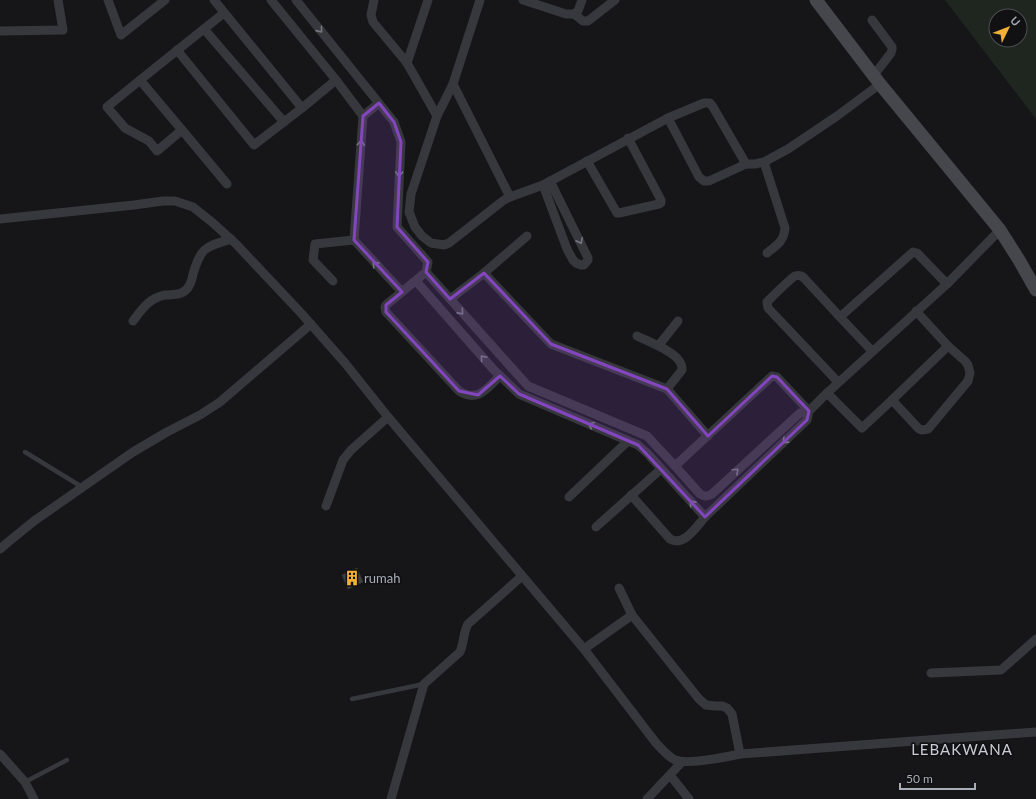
<svg xmlns="http://www.w3.org/2000/svg" width="1036" height="799" viewBox="0 0 1036 799" font-family="Lato,sans-serif">
<style>
.green{fill:#1e261f;fill-rule:evenodd}
.building{fill:#404145;stroke:#303034}
.lines{fill:none;stroke-linecap:round;stroke-linejoin:round}
.lane{stroke:#37383d;stroke-width:4.5}
.street{stroke:#37383d;stroke-width:9}
.secondary{stroke:#45474d;stroke-width:13}
.oneway{stroke:#757881}
.marked{fill:#8446be;fill-opacity:0.2;stroke:#8446be;stroke-width:3;stroke-linejoin:round}
.labels{text-anchor:middle;dominant-baseline:central;stroke-width:3.5;stroke-linejoin:round;paint-order:stroke}
.poi-label{font-size:13px;fill:#a8adb8;stroke:#111113;text-anchor:start}
.quarter-label{font-size:15px;letter-spacing:1px;fill:#c9ccd4;stroke:#111113}
</style>
<rect width="100%" height="100%" fill="#161618"/>
<path class="green" d="M945 0H1036V119ZM996 16H1020V40H996Z"/>
<polygon class="building" points="357,568 363,582 348,589 342,575"/>
<g class="lines">
<g class="lane">
<polyline points="25,452 82,487"/>
<polyline points="352,699 424,684"/>
<polyline points="25,782 67,760"/>
</g>
<g class="street">
<polyline points="108,0 121,35 165,0"/>
<polyline points="214,0 302,108"/>
<polyline points="271,0 336,80 363,116 354,240 402,292"/>
<path d="M296 0 394 122 401 142 397 227 428 262 426 272 386 305 385 307 386 312 459 391C478 403 487 388 500 376"/>
<polyline points="374,0 371,15 373,22 407,63 437,116"/>
<polyline points="480,0 453,84 437,116 411,194 409,212 415,227 422,236 431,243 444,245 449,243 504,200 510,197 543,185 668,118 704,103 710,103 713,107 746,164"/>
<polyline points="523,0 566,14 574,14 578,11 582,0"/>
<polyline points="574,14 583,21 588,21 615,0"/>
<polyline points="872,20 892,47 892,49 891,53 874,75"/>
<polyline points="204,29 284,122"/>
<polyline points="0,31 63,30 58,0"/>
<polyline points="177,50 254,145 302,108 336,80"/>
<polyline points="407,63 428,0"/>
<path d="M140 80 182 130 157 151 149 141 125 128 107 107C146 75 185 44 224 13"/>
<polyline points="453,84 510,197"/>
<polyline points="363,116 379,103"/>
<polyline points="668,118 699,177 704,181 709,181 746,164 755,164 764,162 788,149 837,116 880,84"/>
<polyline points="182,130 227,184"/>
<polyline points="587,161 617,213 619,213 659,204 661,203 661,200 628,138"/>
<path d="M764 162 785 228C784 241 777 245 767 253"/>
<polyline points="543,185 567,249 573,260 576,263 581,265 584,265 588,260 588,258 550,181"/>
<path d="M0 219 134 205 163 201H175L193 207 213 223 236 244 301 313 345 363 388 417 584 649 656 743C662 749 667 756 675 760 687 765 726 757 740 754L1036 732"/>
<path d="M426 272 528 386 647 436 675 466 700 494C705 497 708 496 712 494L800 413 809 411"/>
<polyline points="484,273 551,344 667,389 708,436"/>
<polyline points="333,281 313,260 315,244 354,240"/>
<polyline points="416,281 493,369 519,394 638,445 647,453 705,517 807,420 809,411 827,393 947,284 1000,230"/>
<polyline points="450,299 484,273 527,236"/>
<polyline points="840,317 872,351"/>
<path d="M133 321C142 309 149 298 165 295 173 294 180 296 186 290 190 286 192 280 193 274 201 247 205 247 231 239"/>
<path d="M637 336C648 341 677 352 681 364 682 365 682 369 682 370L667 389"/>
<polyline points="659,345 678,321"/>
<path d="M838 382 768 308 767 302 769 300C774 295 790 279 795 276 799 275 802 276 804 278L840 317 913 252 917 253 947 284"/>
<polyline points="827,393 862,428 892,400 919,429 922,430 928,429 968,381 970,373 968,365 965,361 948,346 916,311"/>
<polyline points="892,400 948,346"/>
<polyline points="675,466 772,376 777,377 809,411"/>
<path d="M631 495 670 539C684 547 696 527 705 517"/>
<polyline points="569,497 628,441"/>
<polyline points="326,506 343,460 351,450 388,417"/>
<polyline points="596,527 661,469"/>
<polyline points="0,549 7,543 34,521 133,452 167,432 200,415 220,402 311,324"/>
<polyline points="619,588 632,615 699,699 706,705 715,706 722,706 727,708 732,714 740,754"/>
<polyline points="584,649 632,615"/>
<polyline points="931,673 1001,670 1036,639"/>
<polyline points="0,754 25,782 34,799"/>
<polyline points="670,775 689,799"/>
<path d="M391 799 424 684 460 652C464 643 463 633 468 624L522 576"/>
<polyline points="647,799 682,762"/>
</g>
<polyline class="secondary" points="816,0 880,84 1000,230 1019,260 1036,290"/>
</g>
<defs><path id="oneway-chevron" d="M-2-3.5L2.5 0L-2 3.5" fill="none" stroke-width="1.6" stroke-linecap="round" stroke-linejoin="round"/></defs>
<g class="oneway">
<use href="#oneway-chevron" transform="translate(320 30) rotate(51)"/>
<use href="#oneway-chevron" transform="translate(361 143) rotate(-86)"/>
<use href="#oneway-chevron" transform="translate(399 174) rotate(93)"/>
<use href="#oneway-chevron" transform="translate(580 241) rotate(64)"/>
<use href="#oneway-chevron" transform="translate(375 264) rotate(-133)"/>
<use href="#oneway-chevron" transform="translate(461 312) rotate(48)"/>
<use href="#oneway-chevron" transform="translate(483 358) rotate(-131)"/>
<use href="#oneway-chevron" transform="translate(591 425) rotate(-157)"/>
<use href="#oneway-chevron" transform="translate(785 441) rotate(136)"/>
<use href="#oneway-chevron" transform="translate(736 471) rotate(-43)"/>
<use href="#oneway-chevron" transform="translate(692 503) rotate(-132)"/>
</g>
<path class="marked" d="M379 103 394 122 401 142 397 227 428 262 426 272 450 299 484 273 551 344 667 389 708 436 772 376 777 377 809 411 807 420 705 517 638 445 519 394 500 376 478 395 459 391 386 312V305L402 292 354 240 363 116Z"/>
<defs>
<symbol id="building-bare" viewBox="-9 -9 18 18"><path d="M-4-6H4V6H1V3H-1V6H-4ZM-2.5-4.3h1.7v1.8h-1.7ZM.8-4.3h1.7v1.8H.8ZM-2.5-1h1.7V.8h-1.7ZM.8-1h1.7V.8H.8Z" fill="#f2b134" stroke="#111113" stroke-width="2.5" paint-order="stroke"/></symbol>
</defs>
<g fill-rule="evenodd">
<use href="#building-bare" x="341" y="567" width="22" height="22"/>
</g>
<g class="labels">
<g class="poi-label">
<text x="364" y="578">rumah</text>
</g>
<g class="quarter-label">
<text x="962" y="749">LEBAKWANA</text>
</g>
</g>
<g transform="translate(1008 28) rotate(47)"><circle r="19" fill="#111113" stroke="#4d4f55"/>
<path d="M0-3L7 15L0 10L-7 15Z" fill="#f2b134"/>
<text y="-6" font-size="11" font-weight="bold" text-anchor="middle" fill="#a8adb8">U</text>
</g>
<path d="M900 783v6h75v-6" fill="none" stroke="#a8adb8" stroke-width="2"/>
<text x="906" y="783" font-size="12" fill="#a8adb8" stroke="#111113" stroke-width="3" paint-order="stroke">50 m</text>
</svg>
